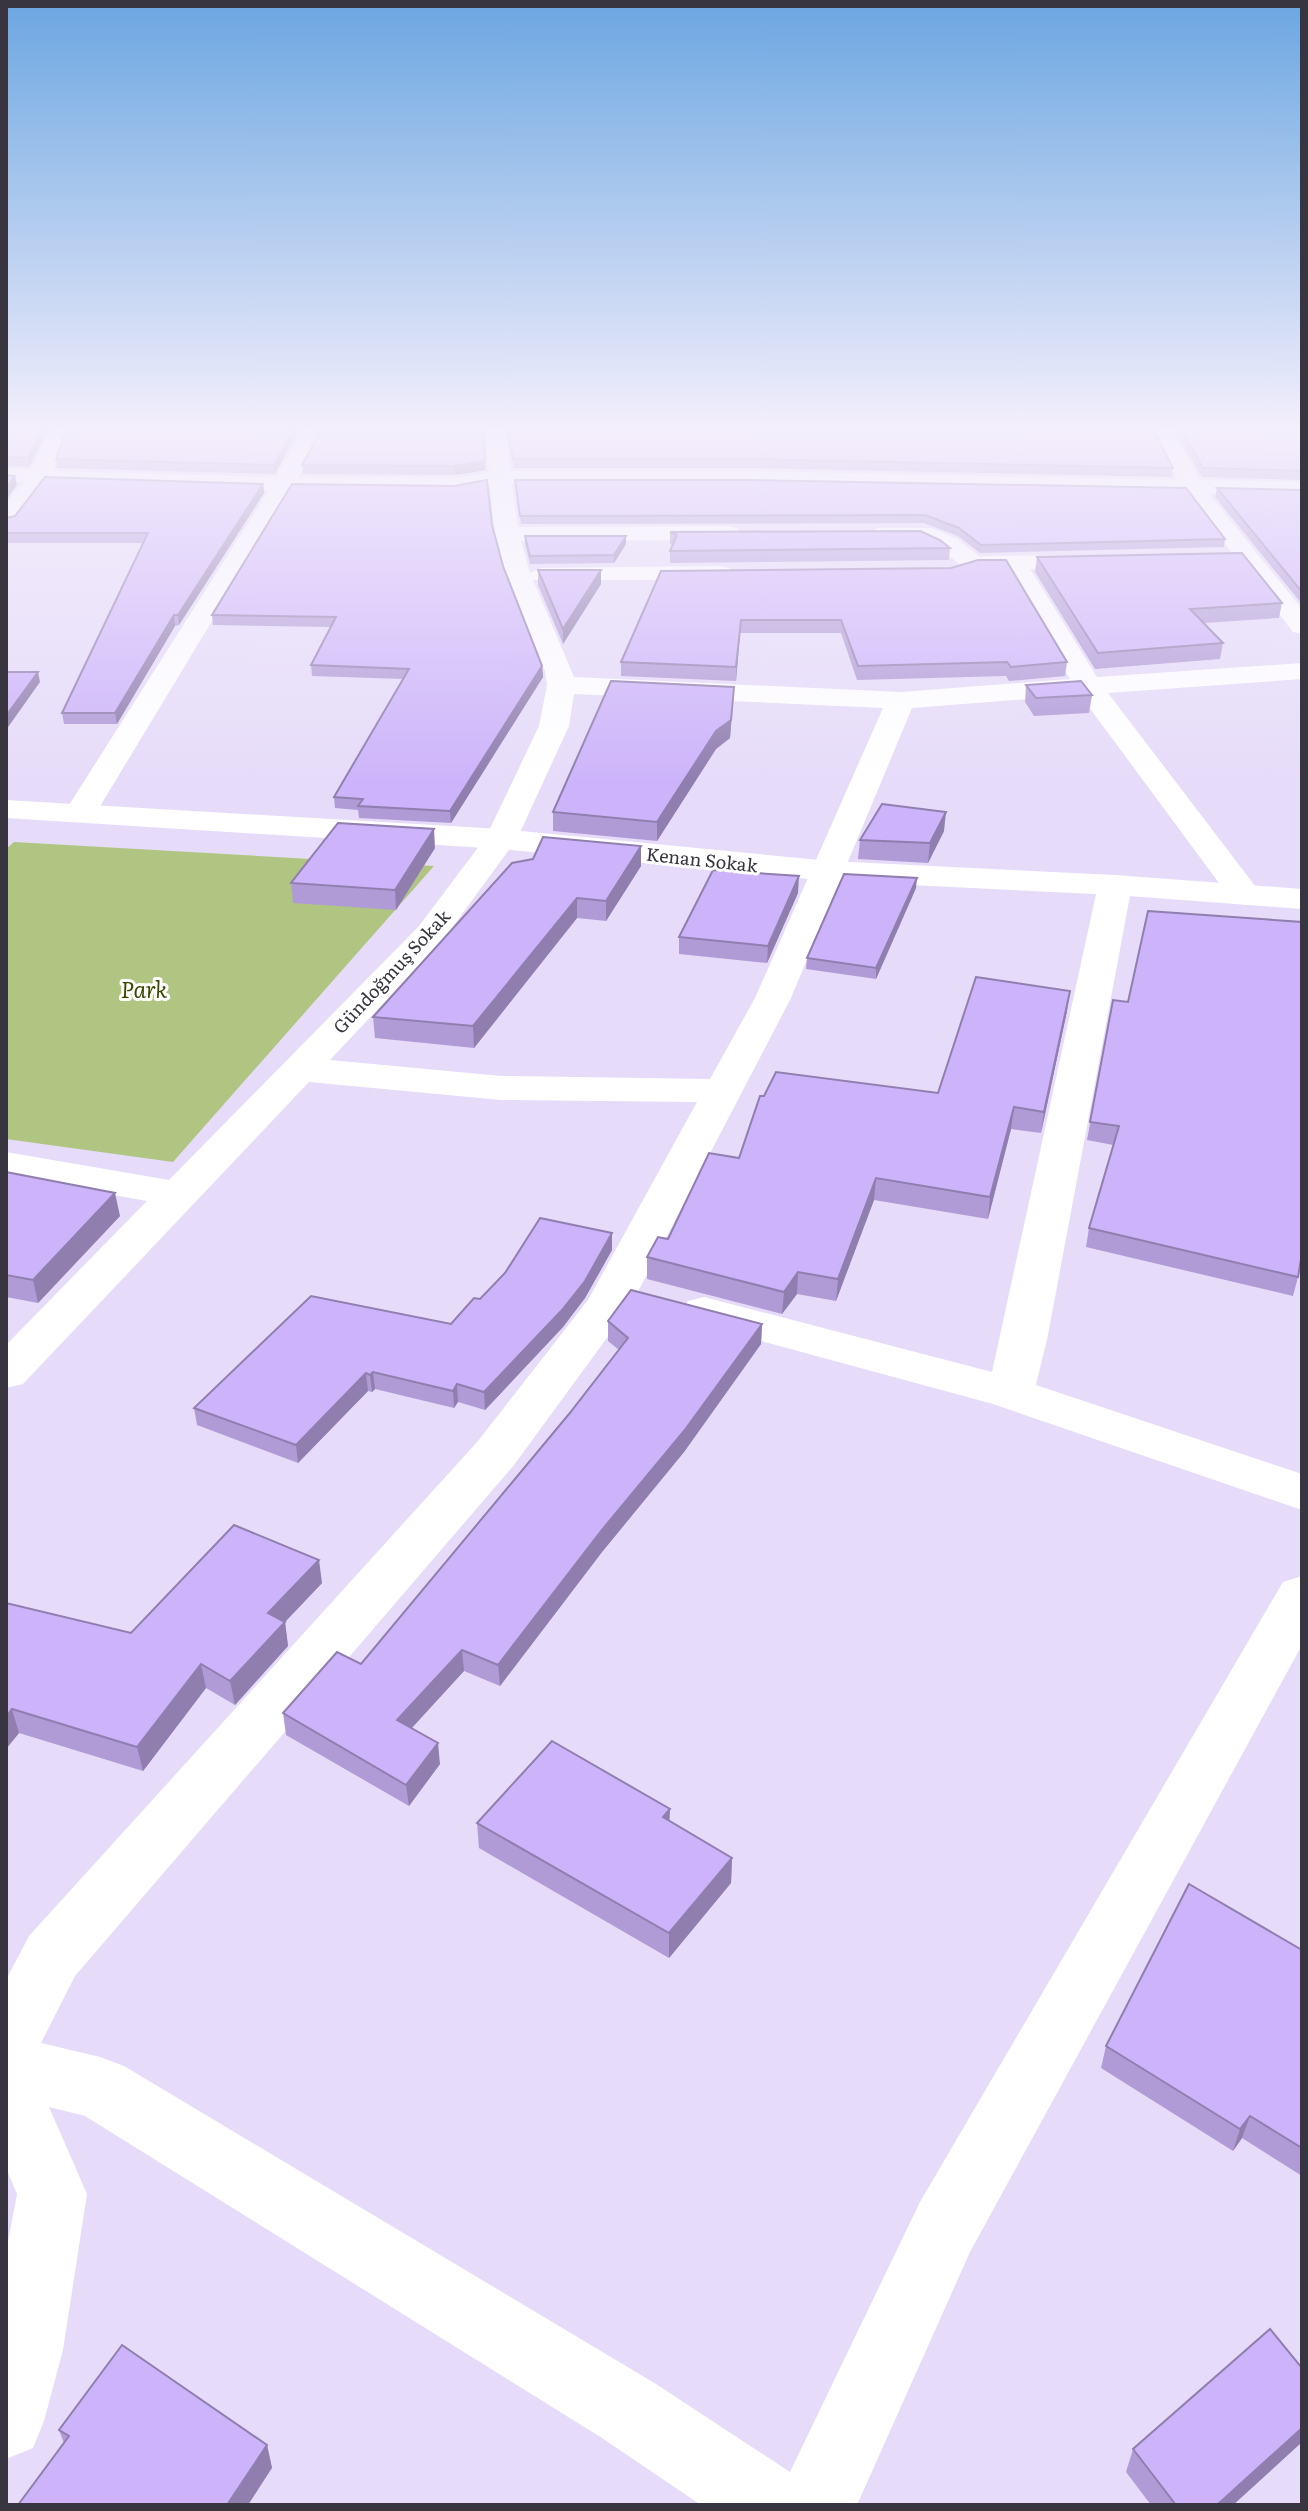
<svg xmlns="http://www.w3.org/2000/svg" width="1308" height="2511" viewBox="0 0 1308 2511" font-family="Literata,serif">
<style>
.green{fill:#b0c581}
.lines{fill:none;stroke-linecap:round;stroke-linejoin:round}
.minor{fill:#fff;fill-rule:evenodd}
.tertiary{fill:#fff;fill-rule:evenodd}
.wall{fill:#b09bd7}
.shaded-wall{fill:#907eaf}
.building{fill:#cdb4fa;stroke:#907eaf;stroke-width:2}
.labels{text-anchor:middle;dominant-baseline:central;stroke-width:6;stroke-linejoin:round;paint-order:stroke}
.far-street-label{font-size:18px;fill:#393540;stroke:#fff}
.park-label{font-size:22px;font-style:italic;fill:#394900;stroke:#fff}
</style>
<rect width="100%" height="100%" fill="#e6dcf9"/>
<polygon class="green" points="14,842 434,866 173,1162 6,1139 6,849"/>
<g class="lines">
<g class="minor">
<path d="M50 429H70L53 471 277 477 303 429H324L298 477 455 478 489 473 485 429H505L511 471H752L1177 480 1150 429H1171L1200 480 1302 482V496L1209 494 1302 609V634L1293 632 1186 493 752 485H512L518 527 729 526 737 528 741 533 737 538 729 540 521 541 530 573 541 568 720 566 729 568 732 573 729 578 720 580H533L574 677 901 692 1070 679 1006 570H973L964 568 941 549 920 540 877 538 873 533 877 528H932L957 539 979 556 1105 555 1108 560 1105 565 1096 567 1030 569 1097 677 1302 663V679L1108 693 1262 895 1257 902 1245 905 1233 902 1080 695 912 708 791 998 631 1305 514 1465 75 1976 41 2043 100 2057 124 2066 656 2384 790 2472 920 2202 1283 1582 1302 1576V1645L970 2252 857 2505H701L602 2438 85 2116 49 2107 87 2194 63 2350 44 2421 33 2448 6 2459V2253L17 2194 6 2168V1980L29 1936 478 1441 588 1300 697 1102 501 1100 309 1082 23 1384 6 1388V1345L147 1201 6 1176V1152L169 1180 419 926 486 837 539 726 547 685 545 671 506 575 495 534 490 486 455 492 291 490 96 813 91 820 80 822 69 820 64 813 269 490 45 483 14 524 6 526V504L23 482H6V468L31 470ZM574 694 883 708 755 998 710 1079 501 1076 330 1060 443 940 517 839 569 726Z"/>
<polygon points="1115,875 1127,878 1132,885 1048,1335 1036,1385 1302,1474 1302,1510 993,1404 688,1321 681,1311 688,1301 704,1297 992,1372 1098,885 1103,878"/>
</g>
<polygon class="tertiary" points="6,800 501,829 830,861 1115,875 1302,889 1302,909 1115,895 830,881 501,849 6,818"/>
</g>
<g class="wall">
<polygon points="6,429 48,429 29,467 6,466"/>
<polygon points="299,429 275,474 57,468 56,459"/>
<polygon points="322,429 486,470 455,475 303,474 302,465"/>
<polygon points="506,429 1153,429 1173,468 1172,477 752,468 514,468"/>
<polygon points="1173,429 1302,429 1302,480 1202,477"/>
<polygon points="515,480 1225,539 1224,547 980,553 958,536 924,523 521,524"/>
<polygon points="263,484 264,493 179,625 175,626 117,724 64,724 62,713 144,543 6,543 6,518"/>
<polygon points="1217,488 1302,490 1302,604 1215,497"/>
<polygon points="492,525 503,566 542,666 543,677 451,823 359,818 358,810 335,808 334,797 403,679 312,676 311,665 331,627 213,625 212,615"/>
<polygon points="670,532 950,548 949,560 670,563 670,551 673,545 670,544"/>
<polygon points="525,536 626,536 626,544 614,563 530,564 525,544"/>
<polygon points="1037,557 1282,603 1279,618 1204,623 1223,643 1220,659 1095,669 1035,572"/>
<polygon points="538,570 601,584 563,644 538,585"/>
<polygon points="661,571 1067,662 1065,676 1009,681 1006,676 857,680 841,633 740,633 736,681 621,676 621,662"/>
<polygon points="1026,685 1092,695 1089,713 1034,716 1025,702"/>
<polygon points="733,704 730,738 716,749 657,841 553,831 553,812"/>
<polygon points="944,831 928,863 858,859 860,840"/>
<polygon points="641,846 641,866 606,921 577,918 474,1048 375,1038 373,1017"/>
<polygon points="435,848 396,910 293,903 291,883"/>
<polygon points="916,888 876,979 806,969 807,958"/>
<polygon points="798,893 767,963 679,954 679,937"/>
<polygon points="1113,1000 1298,1277 1293,1296 1086,1247 1089,1228 1113,1145 1087,1140"/>
<polygon points="1067,1011 1041,1133 1011,1129 988,1219 874,1200 836,1301 797,1294 782,1314 647,1279 647,1257 668,1239 739,1158 938,1093"/>
<polygon points="6,1172 120,1216 38,1303 6,1297"/>
<polygon points="612,1233 612,1250 585,1298 563,1327 485,1410 458,1402 454,1408 375,1389 372,1392 368,1391 298,1463 197,1425 194,1408 451,1324 480,1299"/>
<polygon points="608,1321 762,1324 761,1344 684,1452 602,1552 500,1686 464,1671 411,1728 440,1764 409,1806 286,1735 283,1713 361,1664 569,1414 619,1350 608,1341"/>
<polygon points="322,1583 285,1622 288,1646 235,1705 206,1688 143,1771 19,1733 6,1749 6,1603 131,1633"/>
<polygon points="670,1821 732,1858 731,1883 669,1958 479,1848 477,1823"/>
<polygon points="1302,1950 1302,2176 1242,2138 1233,2151 1101,2068 1106,2046"/>
<polygon points="1302,2368 1302,2442 1233,2505 1151,2505 1126,2472 1133,2449"/>
<polygon points="59,2430 267,2445 272,2468 64,2443"/>
</g>
<g class="shaded-wall">
<polygon points="42,429 48,429 29,467 28,458"/>
<polygon points="294,429 299,429 275,474 274,465"/>
<polygon points="485,461 486,470 455,475 454,466"/>
<polygon points="15,476 17,485 6,500 6,488"/>
<polygon points="263,484 264,493 179,625 178,615"/>
<polygon points="626,536 626,544 614,563 614,555"/>
<polygon points="601,570 601,584 563,644 563,629"/>
<polygon points="174,615 175,626 117,724 115,713"/>
<polygon points="741,620 740,633 736,681 736,667"/>
<polygon points="542,666 543,677 451,823 450,811"/>
<polygon points="38,672 40,682 6,730 6,716"/>
<polygon points="734,687 730,738 716,749 657,841 657,822"/>
<polygon points="946,812 944,831 928,863 930,843"/>
<polygon points="434,829 435,848 396,910 395,890"/>
<polygon points="641,846 641,866 606,921 606,901"/>
<polygon points="799,876 798,893 767,963 768,946"/>
<polygon points="917,878 916,888 876,979 876,968"/>
<polygon points="577,898 577,918 474,1048 473,1026"/>
<polygon points="1070,991 1067,1011 1041,1133 1044,1112"/>
<polygon points="1014,1107 1011,1129 988,1219 990,1197"/>
<polygon points="876,1178 874,1200 836,1301 838,1279"/>
<polygon points="115,1193 120,1216 38,1303 33,1280"/>
<polygon points="612,1233 612,1250 585,1298 563,1327 485,1410 484,1392"/>
<polygon points="798,1272 797,1294 782,1314 784,1292"/>
<polygon points="762,1324 761,1344 684,1452 602,1552 500,1686 498,1665"/>
<polygon points="373,1372 375,1389 372,1392 370,1375"/>
<polygon points="366,1373 368,1391 298,1463 296,1445"/>
<polygon points="457,1384 458,1402 454,1408 453,1391"/>
<polygon points="319,1560 322,1583 285,1622 288,1646 235,1705 230,1681 268,1613"/>
<polygon points="462,1650 464,1671 400,1741 397,1720"/>
<polygon points="201,1664 206,1688 143,1771 137,1747"/>
<polygon points="12,1709 19,1733 6,1749 6,1717"/>
<polygon points="438,1743 440,1764 409,1806 406,1785"/>
<polygon points="670,1809 669,1833 663,1817"/>
<polygon points="732,1858 731,1883 669,1958 669,1933"/>
<polygon points="1250,2116 1242,2138 1233,2151 1240,2129"/>
<polygon points="1302,2428 1302,2442 1233,2505 1217,2505"/>
<polygon points="267,2445 272,2468 248,2505 227,2505"/>
</g>
<g class="building">
<polygon points="6,429 42,429 28,458 6,457"/>
<polygon points="67,429 294,429 274,465 56,459"/>
<polygon points="322,429 483,429 485,461 454,466 302,465"/>
<polygon points="507,429 1153,429 1173,468 752,459 513,459"/>
<polygon points="1180,429 1302,429 1302,471 1203,468"/>
<polygon points="6,475 15,476 6,488"/>
<polygon points="45,477 263,484 178,615 174,615 115,713 62,713 148,533 6,533 6,518 15,516"/>
<polygon points="487,480 492,525 503,566 542,666 450,811 358,806 363,799 334,797 409,669 311,665 336,617 212,615 292,484 454,486"/>
<polygon points="515,480 752,480 1186,488 1225,539 981,545 959,528 925,515 520,516"/>
<polygon points="1217,488 1302,490 1302,592"/>
<polygon points="920,531 940,540 950,548 670,551 677,535 670,532"/>
<polygon points="525,536 626,536 614,555 530,556"/>
<polygon points="1242,553 1282,603 1190,609 1223,643 1098,653 1037,557"/>
<polygon points="978,560 1006,560 1067,662 1011,667 1007,662 858,666 841,620 741,620 736,667 621,662 661,571 951,568"/>
<polygon points="538,570 601,570 563,629"/>
<polygon points="6,672 38,672 6,716"/>
<polygon points="611,681 734,687 731,720 716,731 657,822 553,812"/>
<polygon points="1081,681 1092,695 1036,698 1026,685"/>
<polygon points="882,804 946,812 930,843 860,840"/>
<polygon points="338,823 434,829 395,890 291,883"/>
<polygon points="543,837 641,846 606,901 577,898 473,1026 373,1017 512,863 533,859"/>
<polygon points="713,870 799,876 768,946 679,937"/>
<polygon points="844,874 917,878 876,968 807,958"/>
<polygon points="1148,911 1302,922 1302,1253 1298,1277 1089,1228 1119,1126 1090,1122 1113,1000 1128,1002"/>
<polygon points="976,977 1070,991 1044,1112 1014,1107 990,1197 876,1178 838,1279 798,1272 784,1292 647,1257 658,1237 668,1239 709,1153 739,1158 760,1096 764,1096 776,1072 938,1093"/>
<polygon points="6,1172 115,1193 33,1280 6,1275"/>
<polygon points="540,1218 612,1233 585,1281 562,1310 484,1392 457,1384 453,1391 373,1372 370,1375 366,1373 296,1445 194,1408 311,1296 451,1324 474,1298 480,1299 505,1273"/>
<polygon points="631,1290 762,1324 684,1431 601,1531 498,1665 462,1650 397,1720 438,1743 406,1785 283,1713 337,1652 361,1664 569,1414 628,1338 608,1321"/>
<polygon points="234,1525 319,1560 268,1613 285,1622 230,1681 201,1664 137,1747 12,1709 6,1717 6,1603 131,1633"/>
<polygon points="552,1741 670,1809 663,1817 732,1858 669,1933 477,1823"/>
<polygon points="1189,1884 1302,1950 1302,2148 1250,2116 1240,2129 1106,2046"/>
<polygon points="1270,2329 1302,2368 1302,2428 1217,2505 1176,2505 1133,2449"/>
<polygon points="122,2345 267,2445 227,2505 18,2505 69,2436 59,2430"/>
</g>
<linearGradient id="sky" x2="0" y2="1"><stop stop-color="#6ba6e1"/><stop offset="0.55" stop-color="#f4effc"/><stop offset="1" stop-color="#f4effc" stop-opacity="0"/></linearGradient>
<rect width="1308" height="781" fill="url(#sky)"/>
<g class="labels">
<g class="far-street-label">
<text transform="translate(702 859) rotate(6)">Kenan Sokak</text>
<text transform="translate(391 971) rotate(-47)">Gündoğmuş Sokak</text>
</g>
<g class="park-label">
<text x="144" y="988">Park</text>
</g>
</g>
<rect width="1308" height="2511" fill="none" stroke="#393540" stroke-width="16"/>
</svg>
